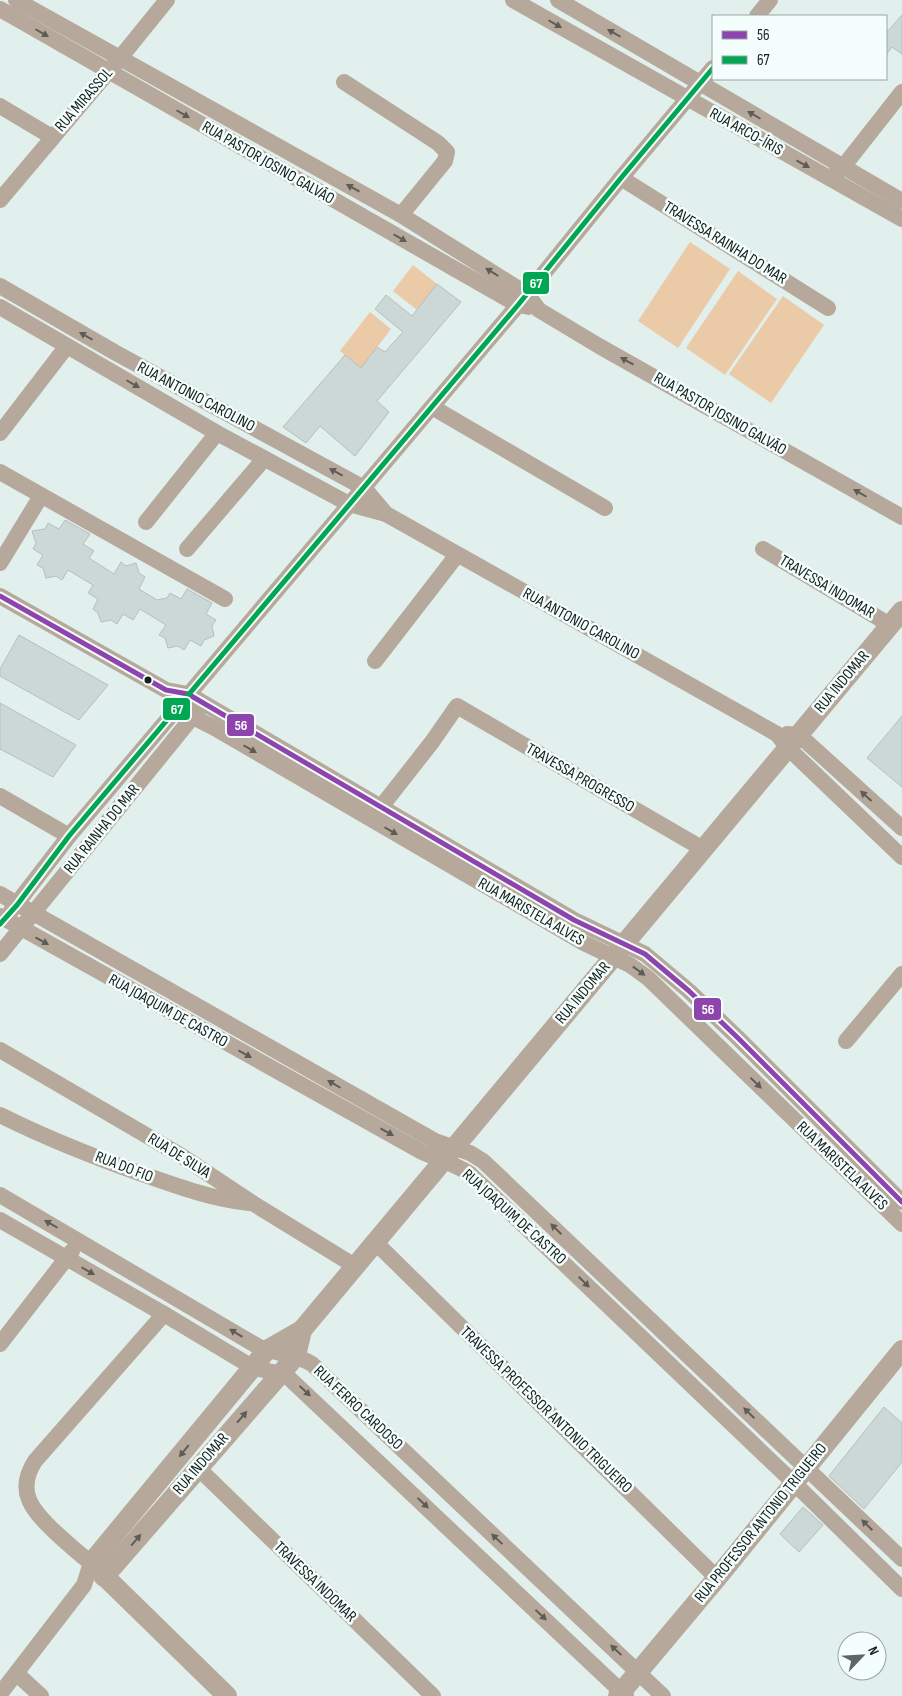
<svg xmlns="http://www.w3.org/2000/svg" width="902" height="1696" viewBox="0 0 902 1696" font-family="'Sofia Sans Condensed',sans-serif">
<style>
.green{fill:#ebcaa7}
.building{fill:#ccd8d6;stroke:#b5c0be}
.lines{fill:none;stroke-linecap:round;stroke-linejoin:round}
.minor{stroke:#b6a89b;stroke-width:16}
.tertiary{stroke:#b6a89b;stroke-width:20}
.bus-1-casing{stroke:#f4fefd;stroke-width:9}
.bus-2-casing{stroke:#f4fefd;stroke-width:9}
.bus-1{stroke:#8e44ad;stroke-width:5}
.bus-2{stroke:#00a651;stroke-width:5}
.oneway{fill:#5d5c56}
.bus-dot{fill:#151e1d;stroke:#f4fefd;stroke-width:2}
.labels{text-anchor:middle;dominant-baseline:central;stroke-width:5;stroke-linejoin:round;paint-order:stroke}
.street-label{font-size:16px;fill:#151e1d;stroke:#f4fefd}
.line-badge{stroke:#f4fefd;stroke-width:2}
.badge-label{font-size:14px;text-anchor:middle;font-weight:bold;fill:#fff}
</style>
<rect width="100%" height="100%" fill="#e1efed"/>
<g class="green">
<polygon points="690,242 730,269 678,348 638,321"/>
<polygon points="413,265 437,284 417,310 393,291"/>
<polygon points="738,271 777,299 725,375 686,348"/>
<polygon points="783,296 824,325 771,403 729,374"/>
<polygon points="370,312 391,329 361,368 340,351"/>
</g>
<g class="building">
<polygon points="902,15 902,54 892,47 886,55 886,33"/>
<polygon points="437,284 461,302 377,401 389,412 355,456 320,426 306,443 283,427 345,355 361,368 377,347 385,352 403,332 375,309 386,295 412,316"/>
<polygon points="65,520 90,534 83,544 94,551 89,558 114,574 121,562 126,566 136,563 139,573 145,577 139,589 157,600 167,598 170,593 181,599 187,589 212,603 206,614 216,620 212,626 214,636 204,640 201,646 190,640 184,650 178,646 168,648 165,638 159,635 166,625 140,609 133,620 123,614 117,624 111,620 101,622 98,613 93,609 98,599 88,593 93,585 68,570 62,580 56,576 46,578 43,568 37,565 43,555 33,549 36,543 32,531 45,529 48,523 59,529"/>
<polygon points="19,635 108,685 79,720 0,676 0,669"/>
<polygon points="0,703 76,745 53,777 0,749"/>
<polygon points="902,716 902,787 867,758"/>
<polygon points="884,1407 902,1423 902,1462 864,1509 829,1476"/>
<polygon points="803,1507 823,1525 799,1552 780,1534"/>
</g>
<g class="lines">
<g class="minor">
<polyline points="16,0 401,215 527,294 539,310 599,346 902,517"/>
<polyline points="513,0 902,219"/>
<polyline points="558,0 902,201"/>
<polyline points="0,9 518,305 529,307"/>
<polyline points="757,16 770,0"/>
<polyline points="344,82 438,143 447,152 445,161 401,215"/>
<polyline points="0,106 52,137"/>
<polyline points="835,174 843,167 902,92"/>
<polyline points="621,178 828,308"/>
<polyline points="0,200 120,58 167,0"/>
<polyline points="0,286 116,353 364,488 386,514"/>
<polyline points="0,307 217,433 349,504 386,514 777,734 788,748 902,857"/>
<polyline points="432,407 605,508"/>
<polyline points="0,433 67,346"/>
<polyline points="0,472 225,599"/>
<polyline points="146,522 217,433"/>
<polyline points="187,549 264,459"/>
<polyline points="763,549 890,625"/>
<polyline points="0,563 41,496"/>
<polyline points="0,596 166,690 188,694 574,920 645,954 689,991 739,1039 902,1202"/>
<polyline points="375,661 457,555"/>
<path d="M172 700C183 714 199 720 213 727L584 943 630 965 648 978 902 1224"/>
<polyline points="787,734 799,735 902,828"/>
<polyline points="0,796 69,836"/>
<polyline points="381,807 432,742 457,706 703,849"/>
<polyline points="0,894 435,1141 470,1153 483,1161 902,1559"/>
<polyline points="11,911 69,836 518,305 621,178 713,68"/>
<path d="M0 916 422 1152C438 1159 454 1164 469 1173L794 1483 902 1589"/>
<polyline points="0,954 199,709"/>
<polyline points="846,1041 902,974"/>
<polyline points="0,1050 180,1155 254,1204 355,1266"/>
<path d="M0 1115C46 1138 94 1157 142 1174 177 1186 211 1199 249 1203"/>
<path d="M0 1195 259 1347C277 1354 296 1354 312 1364L663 1696"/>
<polyline points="0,1220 164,1314 252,1367 280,1374 289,1378 626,1696"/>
<polyline points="375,1242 717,1578"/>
<polyline points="0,1344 72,1251"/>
<polyline points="198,1468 433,1696"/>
<polyline points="17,1674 41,1696"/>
<path d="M0 1694 84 1585 91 1563C78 1553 67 1543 55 1532 33 1511 15 1492 35 1461L164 1314"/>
</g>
<g class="tertiary">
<polyline points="104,1577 296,1356 302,1330"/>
<polyline points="227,1696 91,1563 267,1350 302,1330 902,611"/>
<polyline points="618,1696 717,1578 902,1350"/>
</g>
<defs>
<polyline id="bus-1" points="0,596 166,690 188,694 574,920 645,954 689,991 739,1039 902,1202"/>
<polyline id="bus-2" points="0,924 17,905 69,836 518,305 621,178 713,68"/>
</defs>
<use href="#bus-1" class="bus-1-casing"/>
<use href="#bus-2" class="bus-2-casing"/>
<use href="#bus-1" class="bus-1"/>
<use href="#bus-2" class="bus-2"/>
</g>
<defs><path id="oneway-solid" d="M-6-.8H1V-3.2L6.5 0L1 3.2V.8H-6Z" transform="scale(1.25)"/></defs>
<g class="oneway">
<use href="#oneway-solid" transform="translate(555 24) rotate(30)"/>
<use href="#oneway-solid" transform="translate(42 33) rotate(30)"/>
<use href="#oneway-solid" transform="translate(614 33) rotate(-150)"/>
<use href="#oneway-solid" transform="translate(183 114) rotate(30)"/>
<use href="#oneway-solid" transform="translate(754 115) rotate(-150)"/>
<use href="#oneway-solid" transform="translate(803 164) rotate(29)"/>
<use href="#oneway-solid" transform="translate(353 188) rotate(-151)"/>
<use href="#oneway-solid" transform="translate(400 238) rotate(30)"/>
<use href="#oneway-solid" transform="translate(492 272) rotate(-148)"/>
<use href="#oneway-solid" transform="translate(86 336) rotate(-150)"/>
<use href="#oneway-solid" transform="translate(627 361) rotate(-151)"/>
<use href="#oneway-solid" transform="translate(133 384) rotate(30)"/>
<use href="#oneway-solid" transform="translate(336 472) rotate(-152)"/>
<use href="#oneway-solid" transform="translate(860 493) rotate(-150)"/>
<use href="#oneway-solid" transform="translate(250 749) rotate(30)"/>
<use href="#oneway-solid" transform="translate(866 796) rotate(-138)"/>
<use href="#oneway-solid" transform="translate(391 831) rotate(30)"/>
<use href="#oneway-solid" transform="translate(42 941) rotate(29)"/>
<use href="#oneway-solid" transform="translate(639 971) rotate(36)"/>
<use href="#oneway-solid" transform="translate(245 1054) rotate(29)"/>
<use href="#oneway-solid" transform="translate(756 1083) rotate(44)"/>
<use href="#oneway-solid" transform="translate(334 1084) rotate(-150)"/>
<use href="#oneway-solid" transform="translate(387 1132) rotate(29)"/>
<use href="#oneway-solid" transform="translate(51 1224) rotate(-150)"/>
<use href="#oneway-solid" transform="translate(556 1229) rotate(-136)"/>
<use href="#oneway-solid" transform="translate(88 1271) rotate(30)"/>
<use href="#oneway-solid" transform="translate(584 1282) rotate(44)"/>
<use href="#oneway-solid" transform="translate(236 1333) rotate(-149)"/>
<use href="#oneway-solid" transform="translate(305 1391) rotate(43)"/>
<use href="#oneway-solid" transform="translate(749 1413) rotate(-136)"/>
<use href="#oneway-solid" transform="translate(242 1417) rotate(-49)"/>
<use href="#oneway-solid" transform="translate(184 1451) rotate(129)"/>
<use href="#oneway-solid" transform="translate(423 1503) rotate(43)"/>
<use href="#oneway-solid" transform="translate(867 1525) rotate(-136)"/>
<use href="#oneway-solid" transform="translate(497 1539) rotate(-137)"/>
<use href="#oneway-solid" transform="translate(136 1540) rotate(-49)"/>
<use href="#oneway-solid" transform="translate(541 1615) rotate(43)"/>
<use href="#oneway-solid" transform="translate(616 1650) rotate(-137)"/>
</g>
<circle class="bus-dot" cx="148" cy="680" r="4.5"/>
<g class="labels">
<g class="street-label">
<text transform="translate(84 100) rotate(-49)">RUA MIRASSOL</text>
<text transform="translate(746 132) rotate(29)">RUA ARCO-ÍRIS</text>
<text transform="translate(268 163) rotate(30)">RUA PASTOR JOSINO GALVÃO</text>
<text transform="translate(725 243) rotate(32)">TRAVESSA RAINHA DO MAR</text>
<text transform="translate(196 397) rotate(28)">RUA ANTONIO CAROLINO</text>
<text transform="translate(720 414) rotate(30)">RUA PASTOR JOSINO GALVÃO</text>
<text transform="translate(827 587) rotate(31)">TRAVESSA INDOMAR</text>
<text transform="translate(581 624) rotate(29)">RUA ANTONIO CAROLINO</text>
<text transform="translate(842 682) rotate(-50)">RUA INDOMAR</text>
<text transform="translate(580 778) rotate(30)">TRAVESSA PROGRESSO</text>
<text transform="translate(102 829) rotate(-51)">RUA RAINHA DO MAR</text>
<text transform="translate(531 912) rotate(30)">RUA MARISTELA ALVES</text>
<text transform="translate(583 993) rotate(-50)">RUA INDOMAR</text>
<text transform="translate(168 1011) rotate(29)">RUA JOAQUIM DE CASTRO</text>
<text transform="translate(179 1156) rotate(32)">RUA DE SILVA</text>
<text transform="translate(842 1166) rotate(44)">RUA MARISTELA ALVES</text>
<text transform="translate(124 1167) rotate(21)">RUA DO FIO</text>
<text transform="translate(514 1217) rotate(42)">RUA JOAQUIM DE CASTRO</text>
<text transform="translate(358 1408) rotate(43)">RUA FERRO CARDOSO</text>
<text transform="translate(546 1410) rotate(44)">TRAVESSA PROFESSOR ANTONIO TRIGUEIRO</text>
<text transform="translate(201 1464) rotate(-49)">RUA INDOMAR</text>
<text transform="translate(761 1523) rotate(-51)">RUA PROFESSOR ANTONIO TRIGUEIRO</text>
<text transform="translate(315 1582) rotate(44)">TRAVESSA INDOMAR</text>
</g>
</g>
<g class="line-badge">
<rect x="522" y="271" width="28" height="24" rx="5" fill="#00a651"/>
<rect x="162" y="697" width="29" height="24" rx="5" fill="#00a651"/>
<rect x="226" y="713" width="29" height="24" rx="5" fill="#8e44ad"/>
<rect x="693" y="997" width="29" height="24" rx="5" fill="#8e44ad"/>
</g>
<g class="badge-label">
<text x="536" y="288">67</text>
<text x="177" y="714">67</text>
<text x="241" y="730">56</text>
<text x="708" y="1014">56</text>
</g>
<rect x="712" y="15" width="175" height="65" fill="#f4fefd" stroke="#9ba4a3"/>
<rect x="722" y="31" width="25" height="8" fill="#8e44ad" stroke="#9ba4a3"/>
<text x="757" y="40" font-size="15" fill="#151e1d">56</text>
<rect x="722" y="56" width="25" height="8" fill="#00a651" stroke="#9ba4a3"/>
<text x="757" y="65" font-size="15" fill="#151e1d">67</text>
<g transform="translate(862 1656) rotate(65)"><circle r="24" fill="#f4fefd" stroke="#9ba4a3"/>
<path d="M0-4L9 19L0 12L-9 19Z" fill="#5c6766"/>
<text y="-8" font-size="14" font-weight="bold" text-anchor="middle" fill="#151e1d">N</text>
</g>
</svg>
